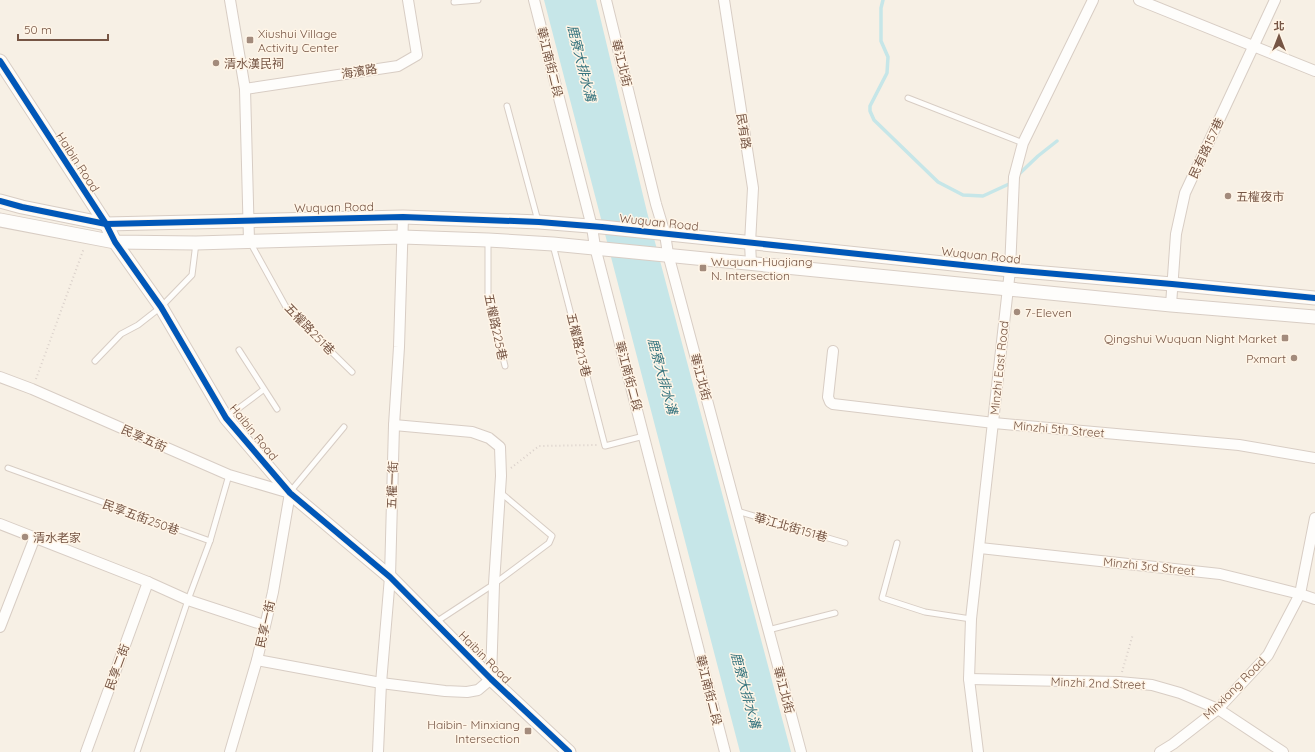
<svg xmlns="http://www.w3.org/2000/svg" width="1315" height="752" viewBox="0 0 1315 752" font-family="Quicksand,'Noto Sans TC',sans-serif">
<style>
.water{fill:#c6e6e8}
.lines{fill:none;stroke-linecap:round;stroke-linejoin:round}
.stream{stroke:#c6e6e8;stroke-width:3.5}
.service-casing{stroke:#d8cdc4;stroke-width:7}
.minor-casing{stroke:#d8cdc4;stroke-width:12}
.tertiary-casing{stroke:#d8cdc4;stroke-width:15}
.path{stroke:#dad0ca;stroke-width:2;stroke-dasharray:1 3;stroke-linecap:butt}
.service{stroke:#fefdfb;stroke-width:5}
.minor{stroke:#fefdfb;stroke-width:10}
.tertiary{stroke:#fefdfb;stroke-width:13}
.cycleway-casing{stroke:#fff5e7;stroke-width:8}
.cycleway{stroke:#0057b8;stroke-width:6}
.poi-dot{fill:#a38b7c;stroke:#fff5e7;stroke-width:1.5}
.labels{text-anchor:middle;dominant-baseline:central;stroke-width:3;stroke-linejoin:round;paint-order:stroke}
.poi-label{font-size:12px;fill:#765544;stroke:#fff5e7;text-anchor:start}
.street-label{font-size:12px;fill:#765544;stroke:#fff5e7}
.water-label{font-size:13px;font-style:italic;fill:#36747e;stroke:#fff5e7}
</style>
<rect width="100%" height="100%" fill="#f7f0e5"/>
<polygon class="water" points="544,0 596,0 647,212 791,752 740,752"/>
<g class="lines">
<g class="stream">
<polyline points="883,0 881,8 881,41 888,57 887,73 870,106 870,111 874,120 938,182 963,195 983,196 1009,184 1012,182"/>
<polyline points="1017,176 1038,156 1057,141"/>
</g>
<defs>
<g id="service">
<polyline points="454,2 478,0"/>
<polyline points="908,98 1023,143"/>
<polyline points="507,106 538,221"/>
<polyline points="488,241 488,294 505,366"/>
<polyline points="250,242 286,307 352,372"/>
<polyline points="553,245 605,446 644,436"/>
<polyline points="239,350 277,409"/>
<polyline points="95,361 121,334 138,325 161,307 192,275 196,243"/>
<polyline points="227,417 263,390"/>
<polyline points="8,468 210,541"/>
<polyline points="290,492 344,427"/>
<polyline points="737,511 845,543"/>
<polyline points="897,543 882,598 925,612 971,619"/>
<polyline points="436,622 494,584 549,543 552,536 501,493"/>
<polyline points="768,630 835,613"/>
<polyline points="137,752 188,600 210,541 229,475"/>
</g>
<g id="minor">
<polyline points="230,0 245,89 249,241"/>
<polyline points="534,0 592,227 595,247 725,752"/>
<polyline points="606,0 656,204 665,234 668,254 801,752"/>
<polyline points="724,0 753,188 750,243 751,263"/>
<polyline points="1139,0 1315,71"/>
<polyline points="245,89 398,66 417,55 408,0"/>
<polyline points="1171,305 1176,234 1185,193 1275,0"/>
<polyline points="833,351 828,397 830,402 833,404 994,423 1239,445 1315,458"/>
<polyline points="0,377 32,389 229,475 290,493 273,592 257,660 230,752"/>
<polyline points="0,524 148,582 188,600 264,625"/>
<polyline points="980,548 1220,574 1300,594 1315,599"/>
<polyline points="0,627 35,537"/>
<polyline points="257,660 381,683 445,691 467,692 478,690 491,679 494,584 501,476 500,447 489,438 472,432 394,425"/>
<polyline points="969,679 1119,682 1152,685 1180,693 1218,709 1283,752"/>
<polyline points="86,752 148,582"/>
<polyline points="378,752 381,683 390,577 394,425 399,347 403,217"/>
<polyline points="978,752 969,679 971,619 1010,270 1014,177 1023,143 1093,0"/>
<polyline points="1160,752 1173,744 1218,709 1268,655 1300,594 1315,518"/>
</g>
<g id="tertiary">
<polyline points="0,61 106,224 115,242 161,307 226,418 290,493 390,577 491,679 569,752"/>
<polyline points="0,201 22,207 106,224 403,217 539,222 602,227 1010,270 1172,284 1315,298"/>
<polyline points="0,220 115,242 196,243 402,237 488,240 553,244 1171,305 1315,317"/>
</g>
</defs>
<use href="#service" class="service-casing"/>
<use href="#minor" class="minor-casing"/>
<use href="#tertiary" class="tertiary-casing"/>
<g class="path">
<polyline points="36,379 84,248"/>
<polyline points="511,468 539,446 597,445"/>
<polyline points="1122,672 1133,634"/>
</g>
<use href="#service" class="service"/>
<use href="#minor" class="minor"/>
<use href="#tertiary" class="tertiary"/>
<defs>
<g id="cycleway">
<polyline points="0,61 106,224 115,242 161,307 226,418 290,493 390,577 491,679 569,752"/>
<polyline points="0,201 22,207 106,224 403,217 539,222 602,227 1010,270 1172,284 1315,298"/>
</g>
</defs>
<use href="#cycleway" class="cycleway-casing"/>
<use href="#cycleway" class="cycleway"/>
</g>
<g class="poi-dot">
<rect x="246" y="36" width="8" height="8" rx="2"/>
<circle cx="216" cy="63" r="4"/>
<circle cx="1228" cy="196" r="4"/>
<rect x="699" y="264" width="8" height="8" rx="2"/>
<circle cx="1017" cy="312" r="4"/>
<rect x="1281" y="334" width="8" height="8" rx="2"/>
<circle cx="1294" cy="358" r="4"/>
<circle cx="25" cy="537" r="4"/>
<rect x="524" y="727" width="8" height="8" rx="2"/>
</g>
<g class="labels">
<g class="poi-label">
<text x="258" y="33">Xiushui Village<tspan x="258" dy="14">Activity Center</tspan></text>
<text x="224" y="63">清水漢民祠</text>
<text x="1236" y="196">五權夜市</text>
<text x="711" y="261">Wuquan-Huajiang<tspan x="711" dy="14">N. Intersection</tspan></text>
<text x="1025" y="312">7-Eleven</text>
<text x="1277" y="338" text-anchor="end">Qingshui Wuquan Night Market</text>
<text x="1286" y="358" text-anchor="end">Pxmart</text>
<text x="33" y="537">清水老家</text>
<text x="520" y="724" text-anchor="end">Haibin- Minxiang<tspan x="520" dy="14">Intersection</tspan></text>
</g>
<g class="street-label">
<text transform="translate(550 62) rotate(76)">華江南街二段</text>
<text transform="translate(622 63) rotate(76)">華江北街</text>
<text transform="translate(359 71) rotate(-9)">海濱路</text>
<text transform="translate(744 131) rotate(81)">民有路</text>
<text transform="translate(1206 148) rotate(-65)">民有路157巷</text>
<text transform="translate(78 162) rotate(57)">Haibin Road</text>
<text transform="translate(334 207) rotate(-1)">Wuquan Road</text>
<text transform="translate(659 222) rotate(6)">Wuquan Road</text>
<text transform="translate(981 255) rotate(6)">Wuquan Road</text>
<text transform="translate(496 327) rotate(78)">五權路225巷</text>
<text transform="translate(310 329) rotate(46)">五權路251巷</text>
<text transform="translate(579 345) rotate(76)">五權路213巷</text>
<text transform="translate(999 368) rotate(-84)">Minzhi East Road</text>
<text transform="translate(629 376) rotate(75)">華江南街二段</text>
<text transform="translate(701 377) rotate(75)">華江北街</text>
<text transform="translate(1059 429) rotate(5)">Minzhi 5th Street</text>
<text transform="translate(254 432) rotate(51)">Haibin Road</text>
<text transform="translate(144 438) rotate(24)">民享五街</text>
<text transform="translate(392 485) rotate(-88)">五權一街</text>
<text transform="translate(141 517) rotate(20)">民享五街250巷</text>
<text transform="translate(791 527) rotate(16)">華江北街151巷</text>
<text transform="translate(1149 566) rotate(6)">Minzhi 3rd Street</text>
<text transform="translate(265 624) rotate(-77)">民享一街</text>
<text transform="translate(485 657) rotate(45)">Haibin Road</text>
<text transform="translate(117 667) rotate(-70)">民享二街</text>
<text transform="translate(1098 683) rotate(2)">Minzhi 2nd Street</text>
<text transform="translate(1234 688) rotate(-45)">Minxiang Road</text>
<text transform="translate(709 690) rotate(76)">華江南街二段</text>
<text transform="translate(784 690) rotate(75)">華江北街</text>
</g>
<g class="water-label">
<text transform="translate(582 63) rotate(76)">鹿寮大排水溝</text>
<text transform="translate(663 376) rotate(75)">鹿寮大排水溝</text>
<text transform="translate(746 690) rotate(75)">鹿寮大排水溝</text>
</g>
</g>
<g transform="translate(1279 36)" stroke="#fff5e7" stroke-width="3" paint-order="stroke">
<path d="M0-3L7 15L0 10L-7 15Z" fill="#765544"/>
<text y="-6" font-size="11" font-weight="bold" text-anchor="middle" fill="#765544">北</text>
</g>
<path d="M18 34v6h90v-6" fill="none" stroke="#765544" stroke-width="2"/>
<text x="24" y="34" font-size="12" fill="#765544" stroke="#fff5e7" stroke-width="3" paint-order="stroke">50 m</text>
</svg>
